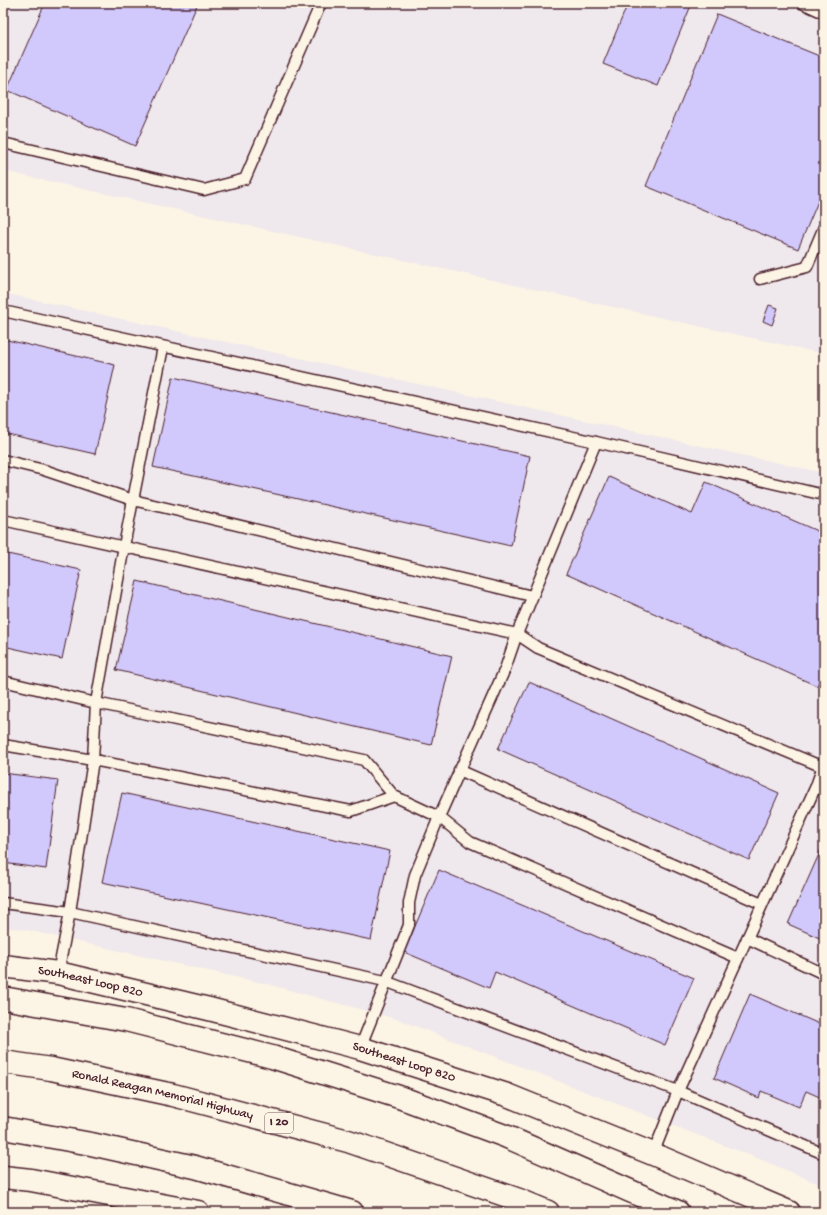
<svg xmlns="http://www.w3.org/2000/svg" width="827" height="1215" viewBox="0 0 827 1215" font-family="'Gochi Hand',sans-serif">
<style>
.built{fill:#efe8ec}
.building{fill:#d1c8fb;stroke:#4a1f2b}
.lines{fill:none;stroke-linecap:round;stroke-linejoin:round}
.lane-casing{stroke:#4a1f2b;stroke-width:13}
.secondary-casing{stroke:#4a1f2b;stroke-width:25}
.highway-casing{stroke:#4a1f2b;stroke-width:25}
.lane{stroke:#fcf5e5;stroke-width:10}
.secondary{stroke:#fcf5e5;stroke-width:22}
.highway{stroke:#fcf5e5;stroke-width:22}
.labels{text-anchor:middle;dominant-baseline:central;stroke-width:4;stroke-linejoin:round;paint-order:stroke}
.shield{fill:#fcf5e5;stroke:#7f5f63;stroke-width:1}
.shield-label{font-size:12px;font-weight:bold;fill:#4a1f2b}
.street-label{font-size:13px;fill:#4a1f2b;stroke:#fcf5e5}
</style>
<rect width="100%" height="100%" fill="#fcf5e5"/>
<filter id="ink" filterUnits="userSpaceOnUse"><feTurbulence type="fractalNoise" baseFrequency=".025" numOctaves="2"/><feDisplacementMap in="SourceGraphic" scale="8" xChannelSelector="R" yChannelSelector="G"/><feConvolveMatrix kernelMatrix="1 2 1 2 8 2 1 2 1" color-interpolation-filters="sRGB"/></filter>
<g filter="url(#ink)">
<g class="built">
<polygon points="3,3 824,3 824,354 3,171"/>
<polygon points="3,293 824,473 824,1186 762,1160 400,1020 267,984 22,929 3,927"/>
</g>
<g class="building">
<polygon points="45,3 198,3 135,146 7,90"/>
<polygon points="628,3 692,3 658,86 603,64"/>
<polygon points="717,14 824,58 824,187 798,249 646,186"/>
<polygon points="769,305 778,308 772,325 763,321"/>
<polygon points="3,339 115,365 95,454 3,433"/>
<polygon points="173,377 530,456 511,546 153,467"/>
<polygon points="609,477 692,514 706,482 824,534 824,669 817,686 566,574"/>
<polygon points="3,553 81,570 62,659 3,646"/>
<polygon points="137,581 452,656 431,745 116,670"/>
<polygon points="529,682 779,793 749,860 498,749"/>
<polygon points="3,773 58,780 46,869 3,863"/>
<polygon points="122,793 390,851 371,940 102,882"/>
<polygon points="824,843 824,940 788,924"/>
<polygon points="439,870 694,978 665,1045 495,972 489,988 404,952"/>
<polygon points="750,994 824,1026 824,1099 806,1091 799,1107 761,1091 759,1098 714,1078"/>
</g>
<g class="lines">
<defs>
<g id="lane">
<polyline points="802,3 824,13"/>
<polyline points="3,143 204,190 245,179 321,3"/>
<polyline points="760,279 807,267 824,227"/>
<polyline points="3,311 596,442 824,495"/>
<polyline points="3,460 44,470 133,500 532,596"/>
<polyline points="3,520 517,634 538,648 823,767"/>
<polyline points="3,681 96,703 124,546 163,347"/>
<polyline points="3,745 93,760 70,912 58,973"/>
<polyline points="459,770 762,904"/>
<polyline points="394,796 364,760 96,703 93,760 351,811 394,796 439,817 505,669 517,634 596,442"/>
<polyline points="3,903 70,912 385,981 678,1091 824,1154"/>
<polyline points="747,938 824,974"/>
<polyline points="360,1048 409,925 409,903 415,875 439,817 470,842 738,958"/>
<polyline points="653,1154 678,1091 816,786 824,763"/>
</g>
<g id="secondary">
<path id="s1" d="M3 966 58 973 209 1009 360 1048 507 1095 653 1154 789 1212"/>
</g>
<g id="highway">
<polyline points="3,998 126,1020 272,1057 399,1097 505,1136 678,1212"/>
<path id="s2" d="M3 1062 51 1069 173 1095 348 1141 519 1200 548 1212"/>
<polyline points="3,1128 91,1144 195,1167 352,1212"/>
<polyline points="3,1177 31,1180 198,1212"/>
</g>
</defs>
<use href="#lane" class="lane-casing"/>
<use href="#secondary" class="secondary-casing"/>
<use href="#highway" class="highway-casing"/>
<use href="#lane" class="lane"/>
<use href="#secondary" class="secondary"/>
<use href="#highway" class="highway"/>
</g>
</g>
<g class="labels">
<rect class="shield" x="265" y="1113" width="28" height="20" rx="3"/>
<g class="shield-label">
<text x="279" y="1123">I 20</text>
</g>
<g class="street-label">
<text stroke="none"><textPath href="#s1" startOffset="89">Southeast Loop 820</textPath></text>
<text stroke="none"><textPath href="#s1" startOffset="413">Southeast Loop 820</textPath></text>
<text stroke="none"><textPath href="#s2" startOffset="163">Ronald Reagan Memorial Highway</textPath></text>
</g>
</g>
<rect width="827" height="1215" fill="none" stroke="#fcf5e5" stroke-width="16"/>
<rect x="8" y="8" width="811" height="1199" fill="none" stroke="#4a1f2b" stroke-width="1.5" filter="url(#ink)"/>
</svg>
